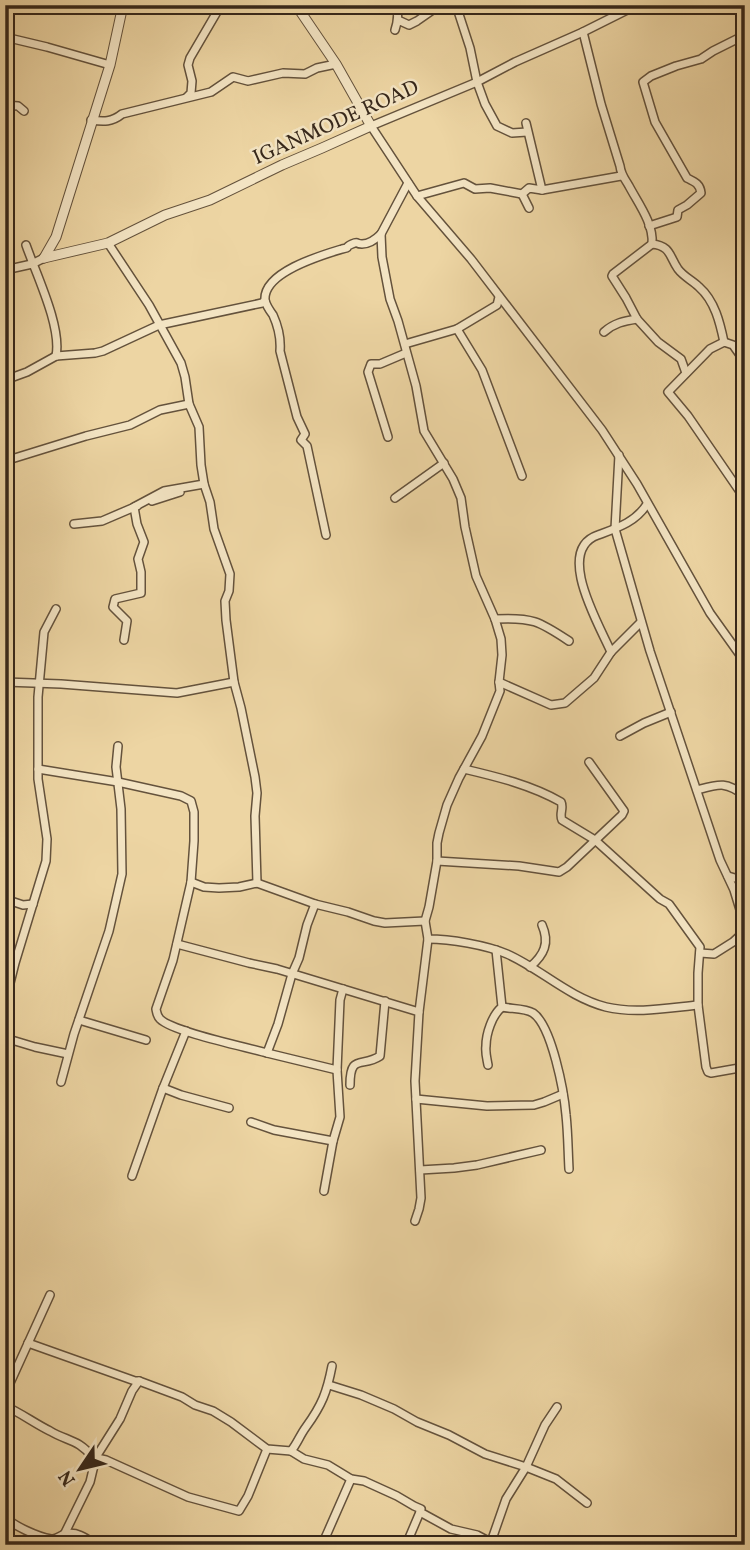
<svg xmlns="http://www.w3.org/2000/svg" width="750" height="1550" viewBox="0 0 750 1550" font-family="Vollkorn,serif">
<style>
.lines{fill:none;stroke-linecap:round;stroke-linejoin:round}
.minor-casing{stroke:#64523c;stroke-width:10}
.tertiary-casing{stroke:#64523c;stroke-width:11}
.minor{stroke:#f3e4c3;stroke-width:7}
.tertiary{stroke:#f3e4c3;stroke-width:9}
.labels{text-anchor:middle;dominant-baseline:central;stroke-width:5;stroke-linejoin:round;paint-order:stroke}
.street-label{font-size:21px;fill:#36271a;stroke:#f3e4c3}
</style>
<rect width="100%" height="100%" fill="#edd5a3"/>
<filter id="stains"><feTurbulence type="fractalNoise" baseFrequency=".00286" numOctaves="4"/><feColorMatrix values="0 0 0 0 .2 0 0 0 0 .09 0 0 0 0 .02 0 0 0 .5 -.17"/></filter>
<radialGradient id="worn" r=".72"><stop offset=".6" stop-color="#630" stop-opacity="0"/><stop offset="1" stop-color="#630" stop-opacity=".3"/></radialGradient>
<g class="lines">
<defs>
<g id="minor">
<polyline points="456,5 470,48 477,82 485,104 497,126 512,133 527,132"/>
<polyline points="637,5 583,32 515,62 477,82 371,126 417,196 471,259 602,430 637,484 710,613 745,662"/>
<polyline points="398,20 409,25 417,21 440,5"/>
<path d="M395 30C398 21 399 14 396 5"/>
<path d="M583 32 601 104 620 166C621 175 625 179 629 186 638 203 654 224 652 244"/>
<polyline points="5,37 47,47 110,65"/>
<polyline points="187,97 191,93 192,81 188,65 190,58 221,5"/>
<polyline points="5,105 18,106 24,111"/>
<path d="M91 120C104 122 112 122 122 114L211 92 233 77 248 81 283 73 305 74 317 68 336 64"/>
<polyline points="526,123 542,190"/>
<polyline points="522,194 529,208"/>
<polyline points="417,196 464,183 475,189 490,188 522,194 529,188 542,190 621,176"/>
<path d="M649 226 677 217 678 210 687 205 701 193C700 184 695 182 687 178L655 122 643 82 651 76 676 66 701 59 713 51 745 35"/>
<path d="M381 234 382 257 390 299 398 321 416 386 424 431 453 479 461 498 465 527 476 576 495 619 501 639 502 655 499 682 500 691 482 736 459 778 447 805 439 833 437 843V861L429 907 425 921 428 939C450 939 486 945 507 954 541 969 568 997 606 1007 635 1014 668 1008 698 1005"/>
<polyline points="5,236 6,237"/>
<polyline points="108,243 149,305 181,363 185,377 189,404 199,427 201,465 204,484 210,502 214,529 230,574 229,591 225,601 226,620 234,682 241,708 255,777 257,793 255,816 257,883"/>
<path d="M26 245C36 274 62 327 56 356"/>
<polyline points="5,270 32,264 44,258"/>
<polyline points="457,329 482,370 522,476"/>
<path d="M604 332C614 323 624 321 637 319"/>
<polyline points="405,344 457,329 497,305 499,297"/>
<polyline points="745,362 733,345 724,342 710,349 668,392 688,416 745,499"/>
<path d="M686 373 681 359 658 342 637 319 626 298 612 276 613 274 652 244C671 246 669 256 678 269 684 277 692 280 699 287 715 301 720 323 724 342"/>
<polyline points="5,380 27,372 56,356 95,353 103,351 159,325 262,303 265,301"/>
<polyline points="388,437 368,372 371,364 380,364 406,353"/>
<polyline points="619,455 615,529 650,651 720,860 734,890 745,926"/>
<polyline points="5,461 86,436 130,425 160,410 189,404"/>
<polyline points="395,498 444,463"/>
<polyline points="152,501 180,492"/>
<polyline points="74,524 102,521 137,506"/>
<path d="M326 535 307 446 301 440 305 434 297 417 280 351C281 338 278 326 273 315 270 311 266 305 265 300 263 272 322 255 342 249 352 247 343 248 352 244 359 241 355 244 362 244 370 244 376 239 381 234L408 183"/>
<path d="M495 619C532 617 539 621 569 641"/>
<polyline points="124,640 127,621 113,607 115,599 141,593 141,572 138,559 144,542 137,524 134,507 164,491 204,484"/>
<path d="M611 652C600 626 554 550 598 535 617 528 636 522 647 504"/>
<polyline points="5,682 61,684 177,693 234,682"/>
<polyline points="499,682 551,705 565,703 594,678 611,652 641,622"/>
<polyline points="620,736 644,723 671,712"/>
<path d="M38 769 118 782 181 796 191 801 194 812V841L191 882 173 960 156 1009C157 1014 157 1016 160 1019 173 1032 246 1047 267 1053L278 1024 292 974 299 958 307 925 315 904"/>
<path d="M464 769C498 777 531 785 561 802 564 808 559 814 562 820L595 840 660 899 669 904 700 947 698 973V1005L706 1067 708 1072 711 1073 745 1067"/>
<path d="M697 790C719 784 726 781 745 796"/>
<polyline points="437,861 519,866 559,872 567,867 622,815 624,811 589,762"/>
<polyline points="728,876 745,881"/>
<polyline points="191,882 204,887 219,888 239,887 257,883 315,904 348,912 374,921 385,923 425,921"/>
<polyline points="5,899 23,905 33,904"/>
<polyline points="177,944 249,963 277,969 419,1012 415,1081 421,1198 419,1209 415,1221"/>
<polyline points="700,953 714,954 733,942 745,931"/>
<path d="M530 967C544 955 550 943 542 925"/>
<polyline points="5,1003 15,963 46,861 47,839 38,779 38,697 44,632 56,609"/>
<path d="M502 1007C511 1009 525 1008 533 1013 552 1026 564 1092 566 1115 568 1133 568 1151 569 1169"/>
<polyline points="419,1012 428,939"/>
<polyline points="79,1020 146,1040"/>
<polyline points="5,1038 35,1047 68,1054"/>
<polyline points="267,1053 337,1070 340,1000 343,989"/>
<path d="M488 1065C487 1059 485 1052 486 1046 486 1034 492 1015 502 1007L496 950"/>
<polyline points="61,1082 74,1034 109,931 122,874 121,809 116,767 118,746"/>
<path d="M350 1085C350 1053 362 1068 380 1056L385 1001"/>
<polyline points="163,1088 181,1095 229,1108"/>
<polyline points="416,1099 487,1106 534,1105 544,1102 563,1094"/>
<polyline points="251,1122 274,1130 333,1141"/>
<polyline points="420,1170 454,1168 477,1165 541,1150"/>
<polyline points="132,1176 163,1088 186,1031"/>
<polyline points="324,1191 333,1141 340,1117 337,1070"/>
<polyline points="28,1343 135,1381 139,1381"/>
<polyline points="329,1385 361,1395 394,1409 417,1422 449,1435 485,1454 526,1467 556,1479 587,1503"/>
<polyline points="5,1394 50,1295"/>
<path d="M5 1406C21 1413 34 1423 50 1431 67 1441 80 1440 92 1457L106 1460 188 1497 239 1511 248 1496 267 1449"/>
<path d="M291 1451C297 1444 300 1435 306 1427 322 1405 327 1392 332 1366"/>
<path d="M5 1517C14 1526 38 1537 51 1539 58 1540 59 1535 66 1534 77 1531 87 1539 96 1545"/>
<polyline points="491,1542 506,1499 526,1467 545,1425 557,1407"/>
<polyline points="59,1545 90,1482 96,1457 120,1419 132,1391 139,1381 182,1397 195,1405 213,1411 231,1422 267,1449 291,1451 304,1459 328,1465 351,1479 364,1481 397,1496 414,1506 421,1509 420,1512 451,1529 477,1535 496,1545"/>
<polyline points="322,1545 351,1479"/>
<polyline points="406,1545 420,1512"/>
</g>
<g id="tertiary">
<polyline points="44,258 108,243 165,215 210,200 282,165 322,148 371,126 336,64 296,5"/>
<polyline points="44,258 56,237 110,65 123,5"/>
</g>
</defs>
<use href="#minor" class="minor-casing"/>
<use href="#tertiary" class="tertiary-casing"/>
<use href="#minor" class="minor"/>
<use href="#tertiary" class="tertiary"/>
</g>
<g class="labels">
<g class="street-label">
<text transform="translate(336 123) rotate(-24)">IGANMODE ROAD</text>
</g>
</g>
<rect width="750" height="1550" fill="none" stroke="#edd5a3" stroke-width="28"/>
<rect x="7" y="7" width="736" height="1536" fill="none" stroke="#36271a" stroke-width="3.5"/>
<rect x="14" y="14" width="722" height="1522" fill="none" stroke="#36271a" stroke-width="2"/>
<g transform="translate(80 1469) rotate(235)" stroke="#f3e4c3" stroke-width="5" paint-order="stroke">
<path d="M0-5L12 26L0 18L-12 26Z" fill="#36271a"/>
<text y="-10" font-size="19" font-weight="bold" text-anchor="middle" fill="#36271a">N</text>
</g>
<rect width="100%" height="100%" filter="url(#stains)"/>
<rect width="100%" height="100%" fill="url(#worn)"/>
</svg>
